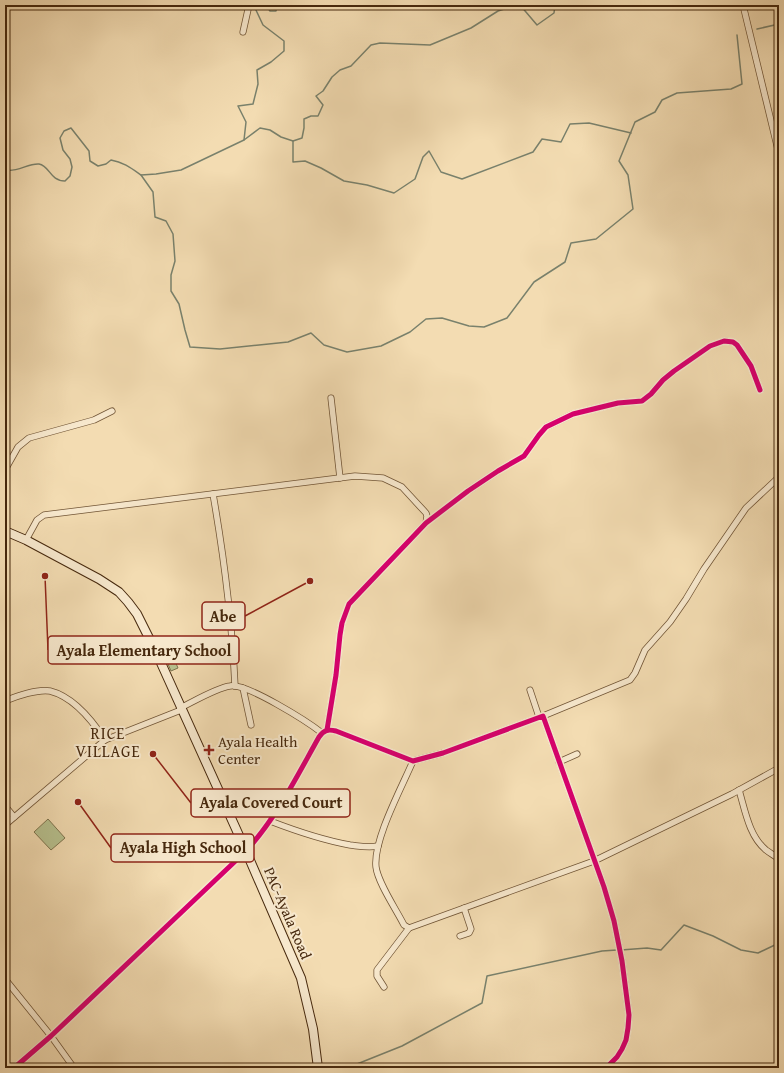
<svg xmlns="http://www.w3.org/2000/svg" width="784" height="1073" viewBox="0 0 784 1073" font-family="'Gentium Book Plus',serif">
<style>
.green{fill:#b7c18f;stroke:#7e744e}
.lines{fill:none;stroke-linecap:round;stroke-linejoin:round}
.stream{stroke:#79816c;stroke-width:1.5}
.street-casing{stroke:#715536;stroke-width:7}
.secondary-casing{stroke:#46280d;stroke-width:10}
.street{stroke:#f7e8cd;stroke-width:5.5}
.secondary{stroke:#f7e8cd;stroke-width:8}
.cycleway-casing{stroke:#f7e8cd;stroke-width:8}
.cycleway{stroke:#d6006c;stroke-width:5}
.poi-dot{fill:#8f2418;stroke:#f7e8cd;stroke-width:1.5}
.labels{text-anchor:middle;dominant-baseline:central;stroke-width:4;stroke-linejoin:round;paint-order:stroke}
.poi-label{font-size:15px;fill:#46280d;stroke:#f7e8cd;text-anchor:start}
.street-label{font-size:15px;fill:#46280d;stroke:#f7e8cd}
.neighbourhood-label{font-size:16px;letter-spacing:1px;fill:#46280d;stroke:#f7e8cd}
.leader{fill:none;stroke:#8f2418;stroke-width:1.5}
.callout-dot{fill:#8f2418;stroke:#f7e8cd;stroke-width:1.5}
.callout{fill:#f7e8cd;stroke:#8f2418;stroke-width:1.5}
.callout-label{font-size:16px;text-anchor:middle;font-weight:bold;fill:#46280d}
</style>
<rect width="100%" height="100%" fill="#f3dcb2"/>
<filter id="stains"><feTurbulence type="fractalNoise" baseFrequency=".005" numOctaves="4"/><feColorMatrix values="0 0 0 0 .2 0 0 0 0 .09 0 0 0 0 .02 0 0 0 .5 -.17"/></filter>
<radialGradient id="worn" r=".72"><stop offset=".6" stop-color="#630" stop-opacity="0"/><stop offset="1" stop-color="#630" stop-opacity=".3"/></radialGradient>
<g class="green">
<polygon points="171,652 178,668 171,671 164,655"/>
<polygon points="48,819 65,838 51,850 34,832"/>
</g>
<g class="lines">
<g class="stream">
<polyline points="266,5 270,11 276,11 277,5"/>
<polyline points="520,5 537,25 554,13 555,5"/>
<polyline points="757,29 779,24"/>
<polyline points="244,140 246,122 238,106 253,104 258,84 257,70 271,62 284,51 284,41 263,25 255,8 256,5"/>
<polyline points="293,141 293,162 305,161 321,168 344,181 367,185 394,193 415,179 423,157 429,151 441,172 462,179 533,152 542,139 561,142 570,124 589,123 631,133"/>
<path d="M5 170C17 173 28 163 39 164 50 166 50 181 65 181L70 176 72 167 70 159 63 150 60 138 64 131 71 128 89 151 90 161 98 166 106 164 111 160C123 162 131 168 141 175L156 174 181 170 244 140 260 128 270 130 281 137 293 141 302 138 304 128V119L311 116H318L323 105 316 96 323 91 332 77 340 70 351 66 371 45 380 43 430 45 471 28 498 11 517 5"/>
<polyline points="141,175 153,192 155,217 166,221 173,234 175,261 171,275 171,291 179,304 185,330 190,347 220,349 259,345 288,342 311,333 324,345 347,352 381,346 410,332 426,319 442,318 469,326 484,327 507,318 534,282 565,262 571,243 596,239 633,209 628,175 619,161 635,122 655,112 662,100 677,93 731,89 742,84 737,35"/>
<polyline points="621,950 647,948 661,950 684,925 713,936 741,950 758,953 779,943"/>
<polyline points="347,1068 402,1046 482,1003 487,976 602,951 617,950"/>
</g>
<defs>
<g id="street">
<polyline points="15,5 34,5"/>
<polyline points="743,5 779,154"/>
<polyline points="243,32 249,5"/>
<polyline points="331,398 340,478"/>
<polyline points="5,470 18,447 29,438 94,420 112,411"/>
<path d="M213 494C224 557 232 621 235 686"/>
<polyline points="26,540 37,520 44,515 355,476 383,478 402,487 426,513 427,516 426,523"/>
<polyline points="243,688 251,725"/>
<polyline points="530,690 539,717"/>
<path d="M5 701C17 696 38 689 50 691 74 697 92 720 105 740"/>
<path d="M180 708C193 702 216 688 230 686 247 683 308 722 322 733"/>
<polyline points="543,716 630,680 635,673 645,650 670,622 686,599 704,569 746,508 779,477"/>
<polyline points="327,730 336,675 340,635 342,623 349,604 426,523 468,491 498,471 524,456 539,435 546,427 573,414 618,403 642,401 651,394 663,380 674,371 710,346 724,341 733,342 737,345 751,366 760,390"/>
<path d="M413 761C402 787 373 840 376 867 378 883 396 909 404 925L409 928 594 861 732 794 779 768"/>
<polyline points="559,762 577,754"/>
<path d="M739 790C745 810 749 836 766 850 770 853 775 856 779 859"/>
<polyline points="5,806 14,817"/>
<path d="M270 821C296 831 322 840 350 845 359 846 368 848 378 846"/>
<polyline points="5,825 105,740 181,710"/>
<polyline points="460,936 469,933 471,929 464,908"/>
<polyline points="5,979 51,1036 74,1068"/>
<polyline points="384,987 377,976 377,970 409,928"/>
<path d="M14 1068 51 1036 246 851C277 817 297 776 319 737 324 730 328 729 336 731L413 761 443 753 543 716 604 887 614 921 622 961 629 1015 628 1028 626 1040 622 1049 617 1057 606 1068"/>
</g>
<polyline id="secondary" points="5,531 26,540 99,579 119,592 128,602 137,614 157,654 246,851 301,978 313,1029 318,1068"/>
</defs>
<use href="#street" class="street-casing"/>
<use href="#secondary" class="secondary-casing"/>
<use href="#street" class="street"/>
<use href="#secondary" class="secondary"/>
<defs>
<g id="cycleway">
<polyline points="327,730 336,675 340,635 342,623 349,604 426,523 468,491 498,471 524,456 539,435 546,427 573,414 618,403 642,401 651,394 663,380 674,371 710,346 724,341 733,342 737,345 751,366 760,390"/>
<path d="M14 1068 51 1036 246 851C277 817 297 776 319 737 324 730 328 729 336 731L413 761 443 753 543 716 604 887 614 921 622 961 629 1015 628 1028 626 1040 622 1049 617 1057 606 1068"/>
</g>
</defs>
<use href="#cycleway" class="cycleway-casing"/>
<use href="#cycleway" class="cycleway"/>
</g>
<path class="poi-dot" d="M207 744h4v4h4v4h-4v4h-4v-4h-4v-4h4z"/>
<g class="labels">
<g class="poi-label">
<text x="218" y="741">Ayala Health<tspan x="218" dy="17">Center</tspan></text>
</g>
<g class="street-label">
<text transform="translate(288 913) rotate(67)">PAC-Ayala Road</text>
</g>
<g class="neighbourhood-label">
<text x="108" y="733">RICE<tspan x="108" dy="18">VILLAGE</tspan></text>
</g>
</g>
<path class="leader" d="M310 581L245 616M45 576L48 650M153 754L191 803M78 802L111 848"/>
<g class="callout-dot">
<circle cx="310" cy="581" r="4"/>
<circle cx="45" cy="576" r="4"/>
<circle cx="153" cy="754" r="4"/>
<circle cx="78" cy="802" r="4"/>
</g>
<g class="callout">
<rect x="202" y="602" width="43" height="28" rx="4"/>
<rect x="48" y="636" width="191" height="28" rx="4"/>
<rect x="191" y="789" width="159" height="28" rx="4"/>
<rect x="111" y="834" width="143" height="28" rx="4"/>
</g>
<g class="callout-label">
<text x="223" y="622">Abe</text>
<text x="144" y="656">Ayala Elementary School</text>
<text x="271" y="808">Ayala Covered Court</text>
<text x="183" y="853">Ayala High School</text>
</g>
<rect width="784" height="1073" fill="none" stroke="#f3dcb2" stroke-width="20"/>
<rect x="6" y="6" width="772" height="1061" fill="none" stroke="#46280d" stroke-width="2"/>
<rect x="10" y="10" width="764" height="1053" fill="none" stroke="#46280d"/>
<rect width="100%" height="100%" filter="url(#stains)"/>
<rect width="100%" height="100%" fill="url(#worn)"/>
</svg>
